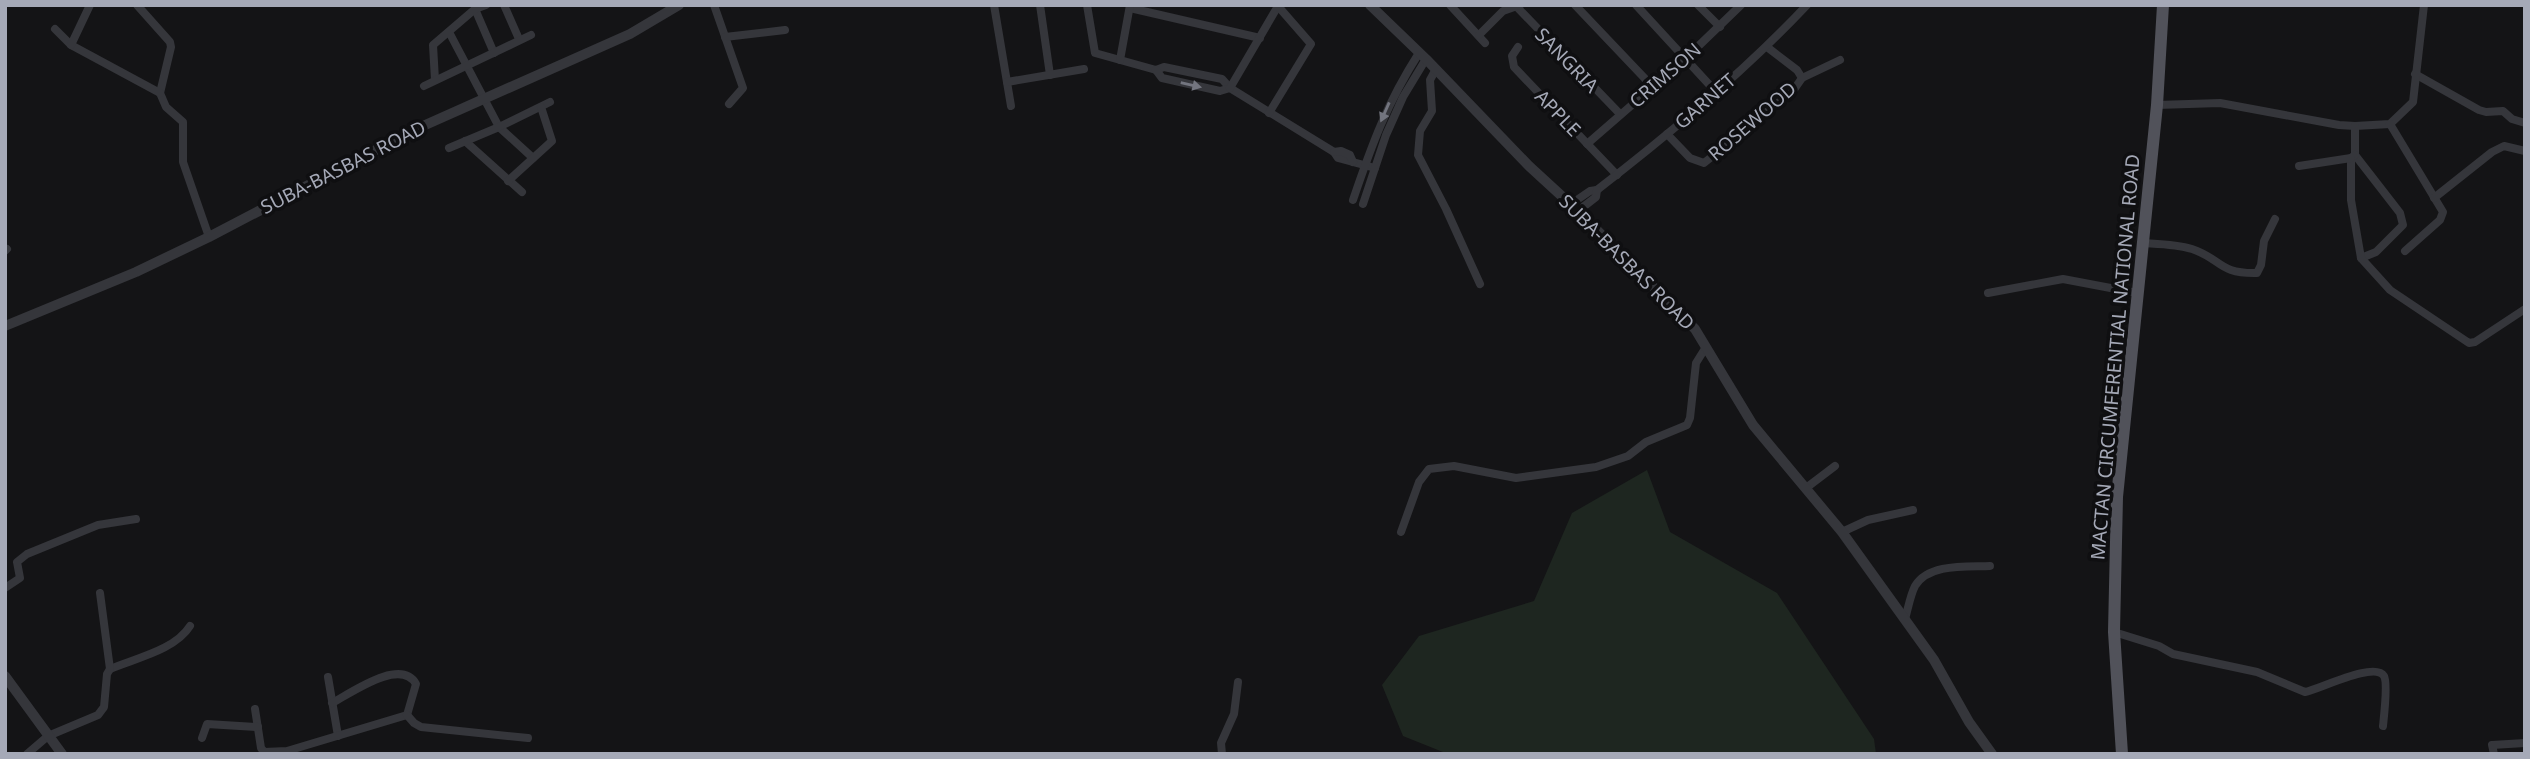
<svg xmlns="http://www.w3.org/2000/svg" width="2530" height="759" viewBox="0 0 2530 759" font-family="'Noto Sans',sans-serif">
<style>
.green{fill:#1e2620}
.lines{fill:none;stroke-linecap:round;stroke-linejoin:round}
.minor{stroke:#35363b;stroke-width:8}
.tertiary{stroke:#35363b;stroke-width:10}
.primary{stroke:#51525a;stroke-width:12}
.oneway{fill:#73757f}
.labels{text-anchor:middle;dominant-baseline:central;stroke-width:7;stroke-linejoin:round;paint-order:stroke}
.street-label{font-size:19px;fill:#a5a9b7;stroke:#0f0f11}
</style>
<rect width="100%" height="100%" fill="#141416"/>
<polygon class="green" points="1647,470 1670,532 1777,593 1874,739 1876,754 1448,754 1403,736 1382,685 1419,636 1534,601 1572,513"/>
<g class="lines">
<g class="minor">
<polyline points="137,5 170,42 171,47 160,93 166,107 183,122 183,162 209,237"/>
<polyline points="504,5 519,39"/>
<polyline points="714,5 743,88 729,104"/>
<polyline points="994,5 1011,106"/>
<polyline points="1040,5 1050,75"/>
<polyline points="1087,5 1095,53 1156,70 1164,67 1222,79 1230,88 1334,152 1338,158 1375,168"/>
<polyline points="1450,5 1485,43"/>
<polyline points="1515,5 1620,114"/>
<polyline points="1575,5 1652,86"/>
<polyline points="1636,5 1716,92"/>
<polyline points="1698,5 1720,27"/>
<polyline points="1130,8 1260,38"/>
<polyline points="475,9 494,53"/>
<polyline points="55,29 71,45 160,93"/>
<polyline points="449,32 499,127 533,158"/>
<polyline points="1479,35 1503,11 1520,5"/>
<polyline points="725,37 785,30"/>
<polyline points="71,45 90,5"/>
<polyline points="1518,47 1512,56 1514,67 1617,175"/>
<polyline points="1767,47 1797,70 1802,78"/>
<polyline points="1120,60 1130,5"/>
<polyline points="1436,69 1430,80 1432,111 1420,131 1418,155 1446,209 1480,284"/>
<polyline points="1156,70 1162,78 1220,91 1230,88"/>
<polyline points="2415,74 2479,110 2486,112 2503,111 2512,119 2525,123"/>
<polyline points="435,80 433,45 475,9 486,5"/>
<polyline points="1007,82 1084,69"/>
<polyline points="424,86 531,35"/>
<polyline points="1230,88 1278,6"/>
<polyline points="2157,105 2220,103 2339,125 2355,126 2390,124 2413,102 2424,5"/>
<polyline points="1269,113 1311,44 1277,5"/>
<polyline points="2390,124 2443,212 2440,220 2405,251"/>
<polyline points="2355,126 2355,155 2400,213 2403,225 2376,252 2361,258"/>
<polyline points="1667,134 1690,158 1704,163 1793,91 1802,78 1840,60"/>
<polyline points="465,141 522,192"/>
<polyline points="1587,144 1686,58 1741,5"/>
<polyline points="449,148 499,127 550,102"/>
<polyline points="1334,152 1341,151 1350,155 1353,162"/>
<polyline points="2355,155 2351,158 2351,200 2361,258 2390,290 2469,343 2475,342 2525,309"/>
<polyline points="2299,166 2351,158"/>
<polyline points="508,181 552,141 541,107"/>
<polyline points="2434,198 2492,152 2504,146 2525,151"/>
<path d="M1353 200C1372 144 1387 103 1419 53"/>
<polyline points="1363,204 1386,135 1403,97 1426,59"/>
<path d="M1571 204 1590 191 1597 190C1671 133 1743 73 1807 5"/>
<polyline points="1578,211 1596,197 1597,190"/>
<path d="M2142 243C2158 244 2176 244 2192 249 2222 259 2218 274 2257 273L2261 265 2264 241 2275 219"/>
<polyline points="5,251 7,249"/>
<polyline points="1988,293 2063,279 2137,293"/>
<polyline points="1806,488 1835,466"/>
<polyline points="1401,532 1419,482 1429,469 1454,466 1516,478 1596,467 1628,456 1646,442 1687,425 1690,418 1696,363 1706,347"/>
<polyline points="1842,532 1868,520 1913,510"/>
<polyline points="5,588 20,578 17,562 27,554 98,525 136,519"/>
<path d="M1905 619C1908 609 1910 596 1915 586 1929 563 1967 567 1990 566"/>
<path d="M2114 632 2159 646 2173 654 2257 672 2305 692C2320 689 2375 661 2384 676 2388 683 2384 716 2383 726"/>
<path d="M110 669C136 658 175 650 190 626"/>
<polyline points="328,677 338,736"/>
<path d="M332 703C351 693 401 657 416 684L407 715"/>
<polyline points="255,709 261,748 264,752 287,751 407,715"/>
<polyline points="407,715 414,723 421,727 528,738"/>
<polyline points="202,738 207,724 258,727"/>
<polyline points="27,754 48,736 98,715 104,707 107,674 110,669 100,593"/>
<polyline points="1222,754 1221,743 1234,714 1238,682"/>
<polyline points="2494,754 2492,745 2525,743"/>
</g>
<g class="tertiary">
<polyline points="1370,5 1426,59 1529,166 1578,211 1695,329 1753,425 1842,532 1934,660 1969,722 1992,754"/>
<polyline points="5,326 136,272 209,237 414,130 630,34 679,5"/>
<polyline points="5,676 62,754"/>
</g>
<polyline class="primary" points="2122,754 2114,632 2117,497 2157,105 2163,5"/>
</g>
<defs><path id="oneway-solid" d="M-6-.8H1V-3.2L6.5 0L1 3.2V.8H-6Z" transform="scale(1.75)"/></defs>
<g class="oneway">
<use href="#oneway-solid" transform="translate(1191 85) rotate(13)"/>
<use href="#oneway-solid" transform="translate(1385 112) rotate(114)"/>
</g>
<g class="labels">
<g class="street-label">
<text transform="translate(1567 60) rotate(46)">SANGRIA</text>
<text transform="translate(1665 75) rotate(-41)">CRIMSON</text>
<text transform="translate(1705 101) rotate(-41)">GARNET</text>
<text transform="translate(1558 113) rotate(46)">APPLE</text>
<text transform="translate(1752 121) rotate(-41)">ROSEWOOD</text>
<text transform="translate(343 167) rotate(-27)">SUBA-BASBAS ROAD</text>
<text transform="translate(1627 262) rotate(45)">SUBA-BASBAS ROAD</text>
<text transform="translate(2115 357) rotate(-85)">MACTAN CIRCUMFERENTIAL NATIONAL ROAD</text>
</g>
</g>
<rect width="2530" height="759" fill="none" stroke="#a5a9b7" stroke-width="14"/>
</svg>
